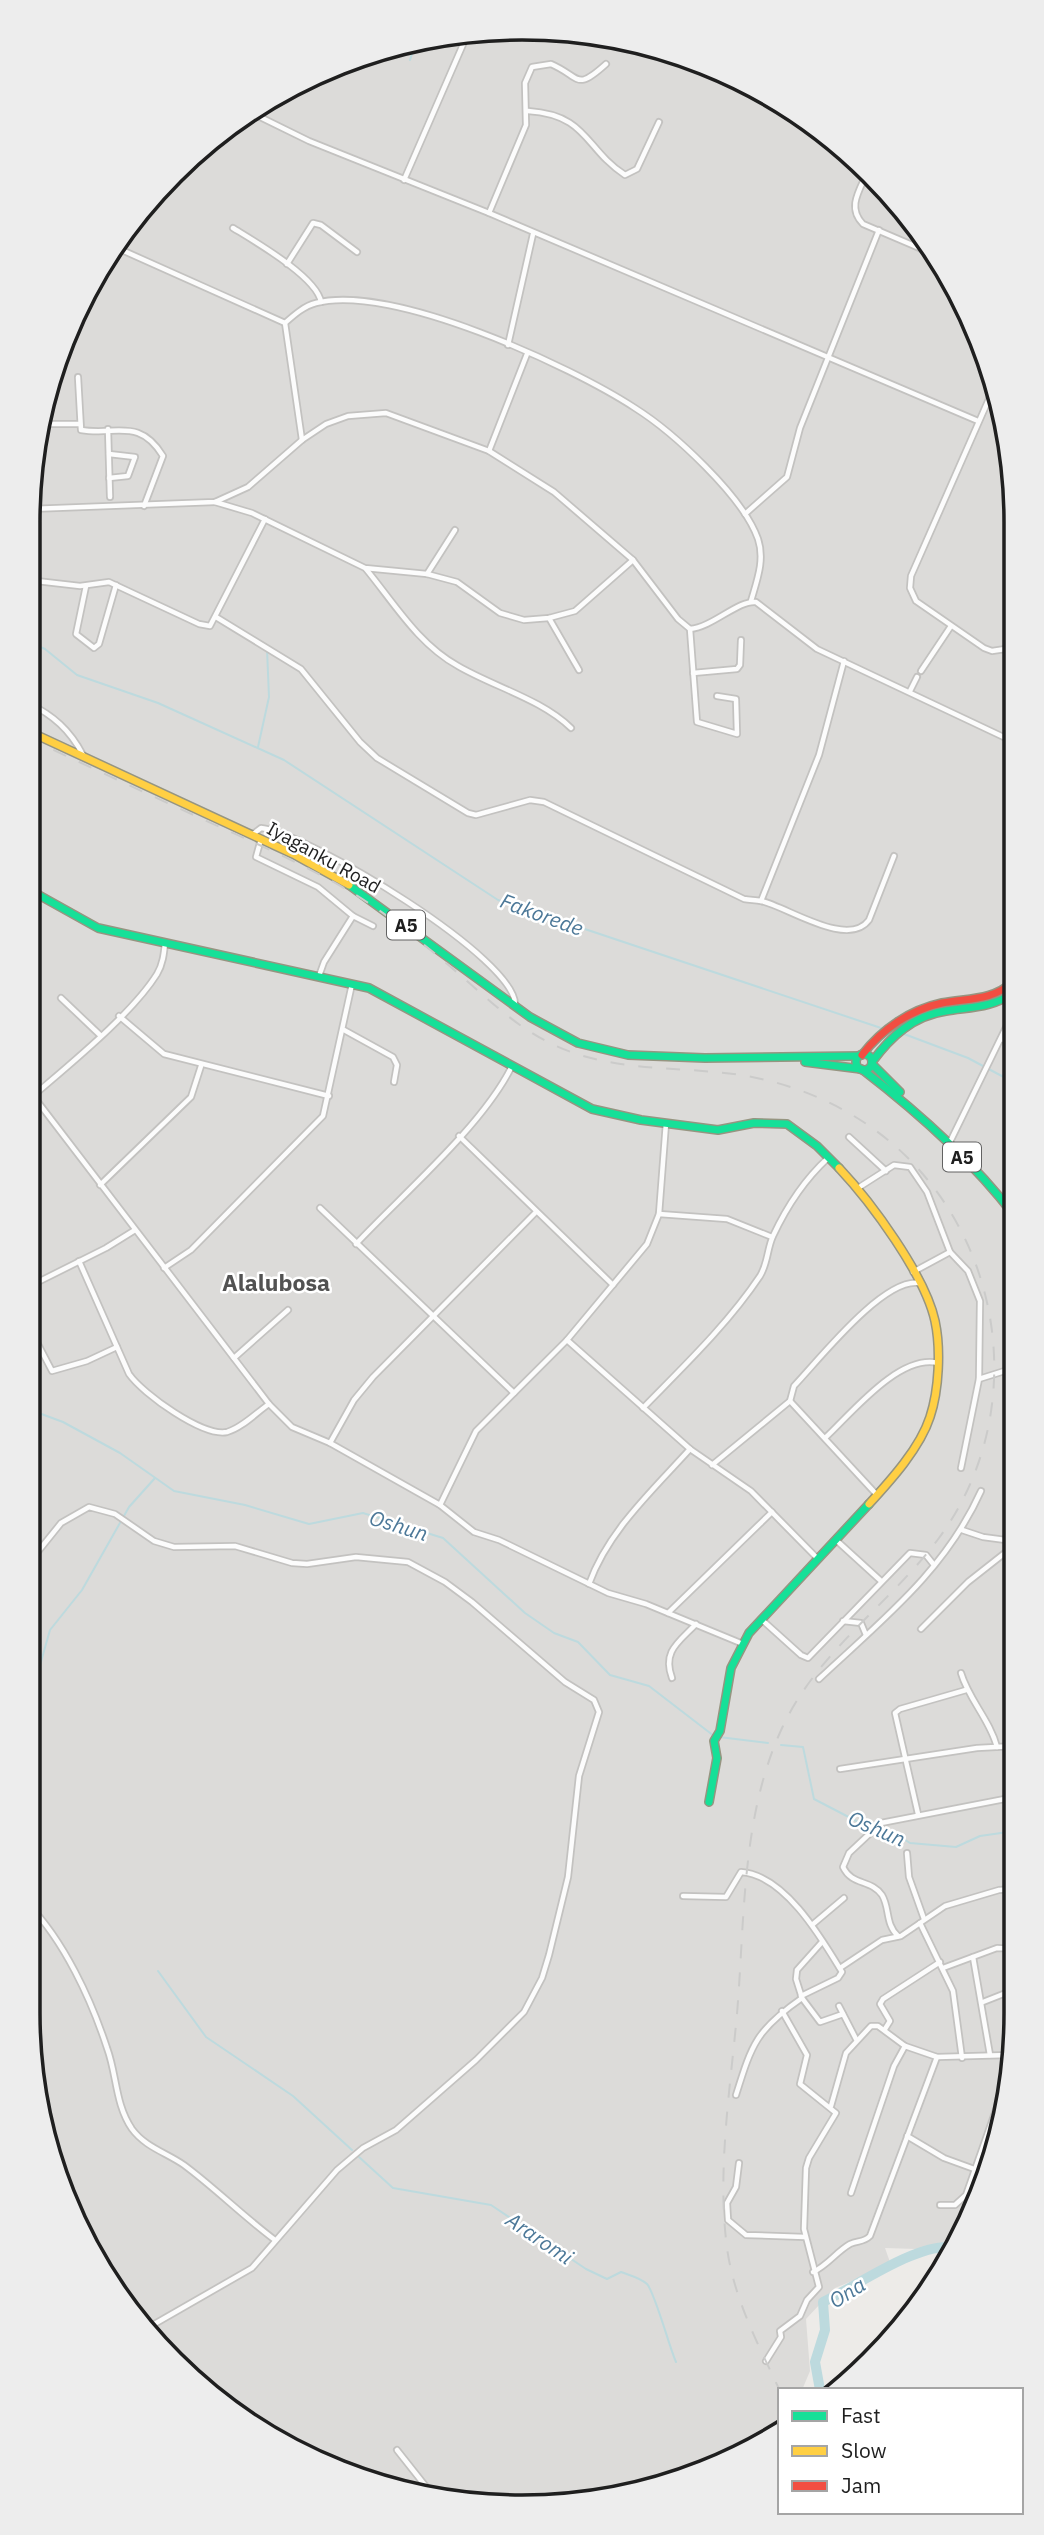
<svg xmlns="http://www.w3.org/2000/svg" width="1044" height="2535" viewBox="0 0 1044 2535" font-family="'IBM Plex Sans',sans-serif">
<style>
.residential{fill:#dcdbd9}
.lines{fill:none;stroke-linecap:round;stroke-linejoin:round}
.stream{stroke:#bddade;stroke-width:2}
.river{stroke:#bddade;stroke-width:10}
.street-casing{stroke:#c3c2c0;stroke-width:8}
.fast-casing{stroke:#969581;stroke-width:10}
.slow-casing{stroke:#969581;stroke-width:10}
.jam-casing{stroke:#969581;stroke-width:10}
.street{stroke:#fcfcfc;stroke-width:4.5}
.fast{stroke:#16e098;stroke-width:7}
.slow{stroke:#ffcf43;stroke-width:7}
.jam{stroke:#f24e42;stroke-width:7}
.rail{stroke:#cbcbca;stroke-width:2;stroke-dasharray:14 14;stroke-linecap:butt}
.labels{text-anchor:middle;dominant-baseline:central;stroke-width:5;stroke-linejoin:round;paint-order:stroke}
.shield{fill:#fff;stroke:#626262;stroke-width:2}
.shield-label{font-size:18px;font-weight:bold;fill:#1f1f1f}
.street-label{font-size:19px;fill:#1f1f1f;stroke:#fff}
.water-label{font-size:21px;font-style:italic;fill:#4c7898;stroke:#fff}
.quarter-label{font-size:23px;font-weight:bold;fill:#525252;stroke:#fff}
.rim{fill:none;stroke:#1f1f1f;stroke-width:3.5}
</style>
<rect width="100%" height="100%" fill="#edebe8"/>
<polygon class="residential" points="489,29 586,32 680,54 796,111 894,197 965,304 1012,457 1016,2013 990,2171 948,2250 885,2248 891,2265 835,2288 806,2319 810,2371 802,2390 780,2390 780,2433 769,2441 619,2497 457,2503 363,2481 275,2441 150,2338 94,2260 54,2172 28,2013 28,522 54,364 94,275 150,197 221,130 303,79 394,45"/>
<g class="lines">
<g class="stream">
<polyline points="410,60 416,41"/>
<polyline points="28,642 45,649 77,675 158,703 284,760 498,900 881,1028"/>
<polyline points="258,747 269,697 267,649"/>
<polyline points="904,1034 968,1058 1013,1082"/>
<polyline points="28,1409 63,1422 120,1453 174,1491 245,1505 309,1524 363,1513 443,1538 525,1613 554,1633 578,1642 610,1675 649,1686 714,1736"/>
<polyline points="30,1700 50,1630 82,1590 129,1507 155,1478"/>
<polyline points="719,1737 768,1743"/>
<polyline points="781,1745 803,1747 814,1799 864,1825 874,1827"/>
<polyline points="880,1828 888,1829 910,1843 956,1847 980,1836 1015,1831"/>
<polyline points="158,1971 206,2037 293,2096 352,2150"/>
<path d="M359 2157 393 2188 491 2205 586 2269 607 2279 621 2272C629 2275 641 2278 647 2284 655 2293 669 2346 676 2362"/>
</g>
<path class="river" d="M820 2390 815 2362 825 2330 823 2302C857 2286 912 2246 949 2247"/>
<defs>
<g id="street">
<path d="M528 111C588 115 584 148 625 175L637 169 659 122"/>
<polyline points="250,112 309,141 489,213 978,421"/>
<path d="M867 173C859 191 847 208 863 224L931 253"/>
<polyline points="404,180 468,33"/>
<path d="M489 213 526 125 525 83 532 67 551 64C581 77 575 92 606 64"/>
<path d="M233 228C254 241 317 277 321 302"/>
<polyline points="115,247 285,323"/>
<polyline points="287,264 313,223 321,225 357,252"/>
<polyline points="508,345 533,234"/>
<path d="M78 377 81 430C116 436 139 417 163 456L144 506"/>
<polyline points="992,392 911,576 910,588 916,601 984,648 992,651 1012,648"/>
<polyline points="45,424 79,424"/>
<polyline points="108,429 110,497"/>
<path d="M302 440 285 323C294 315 304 306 316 303 391 283 571 366 635 408 673 432 743 496 758 539 765 560 757 580 751 601"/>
<polyline points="489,451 527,354"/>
<polyline points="109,454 135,457 128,476 109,478"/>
<polyline points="215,502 252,513 365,568 427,574 457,582 500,613 524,620 549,618 575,611 633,560"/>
<path d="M30 509 215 502 248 487 302 440 326 424 348 416 386 413 489 451 554 492 633 560 678 619 690 629C713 627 738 600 756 602L817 649 1012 741"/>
<polyline points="745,514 787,477 800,428 879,230"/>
<path d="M366 569C394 603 418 644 458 666 494 687 541 699 571 728"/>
<polyline points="427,574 455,530"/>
<polyline points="28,580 80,586 109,582 199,624 210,626 265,519"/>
<polyline points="86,586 76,634 94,648 99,644 116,585"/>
<path d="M216 617 301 669 360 742 377 758 468 813 476 815 530 800 544 802 744 899C750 900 755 900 761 901 786 906 848 949 869 920L894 856"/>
<polyline points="549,618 579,670"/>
<polyline points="690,629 697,722 737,734 736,699 717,696"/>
<polyline points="921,671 951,626"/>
<polyline points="693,673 737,669 740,665 741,640"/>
<polyline points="910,691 917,677"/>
<path d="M28 703C53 715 70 730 83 755"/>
<path d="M252 835 261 828C306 832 520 960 515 1006"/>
<polyline points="261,839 256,857 318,887 353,916 373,926"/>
<polyline points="761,901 819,755 844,661"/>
<polyline points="319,976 324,962 353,916"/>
<polyline points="61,998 100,1035"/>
<polyline points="119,1016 164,1054 329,1096"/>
<polyline points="344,1030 393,1057 397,1065 394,1082"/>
<polyline points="1001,1039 1013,1042"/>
<polyline points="28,1089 269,1404 292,1427 330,1443 440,1505 474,1532 499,1540 608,1593 646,1604 743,1644"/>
<path d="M33 1096C70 1064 132 1014 157 974 163 964 164 953 165 943"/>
<polyline points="459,1136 613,1285"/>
<polyline points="849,1137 886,1171"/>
<polyline points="949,1144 1013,1013"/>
<polyline points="100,1185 191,1097 201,1066"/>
<polyline points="858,1188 894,1165 910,1167 927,1192 950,1252 968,1271 980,1301 979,1379 961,1468"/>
<polyline points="28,1201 29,1200"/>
<polyline points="320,1208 514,1393"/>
<polyline points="659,1214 727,1219 772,1237"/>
<path d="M356 1244C403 1194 481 1127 511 1068"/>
<path d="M79 1261 129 1374C143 1394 203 1437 227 1432 242 1428 257 1412 269 1404"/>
<polyline points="164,1268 191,1250 323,1116 352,984"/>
<polyline points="913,1272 950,1252"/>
<polyline points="28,1287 106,1248 135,1230"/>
<polyline points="28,1325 52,1371 87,1361 117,1347"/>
<polyline points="567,1340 690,1449 751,1491 818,1559"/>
<polyline points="234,1358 288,1310"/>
<polyline points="979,1379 1014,1368"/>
<polyline points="790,1401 877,1495"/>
<path d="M643 1408C683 1367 728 1324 760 1276 768 1263 767 1249 773 1236 787 1206 803 1181 828 1158"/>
<path d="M825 1438C852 1413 899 1354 938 1363"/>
<polyline points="330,1443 354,1400 373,1377 536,1212"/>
<path d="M712 1465 790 1401 794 1386C818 1361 882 1279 918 1283"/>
<polyline points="440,1505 476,1431 567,1340 647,1244 659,1214 666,1123"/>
<polyline points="962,1530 983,1537 1013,1541"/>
<polyline points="836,1540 881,1581"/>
<polyline points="1007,1551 1015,1667"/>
<polyline points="28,1564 61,1523 89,1507 115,1514 154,1541 174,1547 235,1546 292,1563 307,1564 356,1557 408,1562 445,1582 472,1602 565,1682 594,1700 599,1712 579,1776 568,1877 549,1955 542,1978 524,2012 476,2060 396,2130 363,2148 337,2170 252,2268 144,2330"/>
<path d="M589 1584C608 1531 652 1491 690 1449"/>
<polyline points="668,1613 772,1512"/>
<polyline points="761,1619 801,1655 808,1658 910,1553 926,1555 934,1565"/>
<polyline points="843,1621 861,1623 866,1635"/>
<polyline points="921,1629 968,1582 1015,1545 1015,1515"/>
<path d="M961 1673C969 1700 990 1720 997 1747"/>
<path d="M672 1678C662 1651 679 1642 696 1624"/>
<path d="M819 1679C882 1620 945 1571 981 1491"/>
<polyline points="840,1769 977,1748 1015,1746"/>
<polyline points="918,1814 895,1713 900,1709 966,1690"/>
<polyline points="907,1853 909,1877 924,1919"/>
<path d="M683 1896 726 1897 741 1872C785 1875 822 1939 842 1972L838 1978 801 1996"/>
<path d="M28 1904C64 1941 91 1999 107 2048 117 2075 115 2104 132 2129 145 2147 167 2153 184 2165 215 2188 244 2217 275 2240"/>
<polyline points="920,1923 953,1991 962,2058"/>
<polyline points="812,1925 844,1898"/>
<path d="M898 1936C885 1924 890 1908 882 1895 871 1879 852 1886 843 1867L849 1853 881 1823 1015 1797"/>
<polyline points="822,1942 797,1970 796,1979 802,1998 820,2022 843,2014"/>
<polyline points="973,1957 990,2055"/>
<polyline points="840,1968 882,1940 901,1936 945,1906 999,1890 1016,1889"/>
<polyline points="943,1968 997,1948 1016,1949"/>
<polyline points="983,2002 1016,1989"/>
<polyline points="839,2006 856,2039"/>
<polyline points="885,2029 890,2021 880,2004 883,1999 940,1962"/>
<path d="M736 2095C752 2044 756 2030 802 1998"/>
<polyline points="831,2106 846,2053 871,2026 878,2026 905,2046 937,2057 1009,2055"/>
<polyline points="907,2136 944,2158 988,2174"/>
<polyline points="739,2163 736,2187 727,2203 728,2220 746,2235 805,2237"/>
<polyline points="851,2193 894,2066 905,2046"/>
<polyline points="940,2205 955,2205 966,2195 1004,2087"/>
<path d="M813 2272C828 2265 836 2252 850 2244 858 2240 863 2243 870 2236L937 2057"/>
<polyline points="766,2361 781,2337 780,2331 800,2316 807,2300 819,2287 804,2229 806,2168 809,2158 836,2113 800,2084 807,2055 782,2011"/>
<polyline points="397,2450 435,2498"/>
</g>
<g id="fast">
<polyline points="349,885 530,1017 578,1043 628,1055 705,1058 859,1056"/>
<polyline points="28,889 98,928 369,988 592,1109 641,1120 718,1130 754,1123 787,1124 817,1146 839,1168"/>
<circle cx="864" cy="1062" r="8"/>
<polyline points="805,1062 861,1069"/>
<path d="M872 1062C891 1036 913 1016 946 1011 970 1007 992 1008 1013 993"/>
<polyline points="872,1064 900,1092"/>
<path d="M863 1070C919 1113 971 1159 1014 1215"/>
<polyline points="709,1802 717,1758 714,1741 720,1731 731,1668 749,1633 869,1504"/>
</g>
<g id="slow">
<polyline points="28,731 293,854 349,885"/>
<path d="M839 1168C871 1202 925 1275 935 1321 941 1349 939 1390 930 1417 920 1448 891 1480 869 1504"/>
</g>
<path id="jam" d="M862 1055C882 1029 910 1010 942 1003 968 998 992 1001 1013 982"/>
</defs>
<use href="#street" class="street-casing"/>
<use href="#fast" class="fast-casing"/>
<use href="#slow" class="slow-casing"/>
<use href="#jam" class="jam-casing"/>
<use href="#street" class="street"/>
<use href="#fast" class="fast"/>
<use href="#slow" class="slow"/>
<use href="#jam" class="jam"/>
<path class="rail" d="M28 738C92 768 156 798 220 827 266 848 313 869 356 895 393 918 426 946 459 974 488 999 516 1027 552 1044 614 1074 681 1065 747 1076 802 1086 852 1109 894 1145 1007 1244 1028 1417 939 1538 890 1604 819 1650 783 1726 741 1815 745 1918 737 2014 730 2091 717 2171 727 2248 734 2299 758 2344 780 2391"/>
</g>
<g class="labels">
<g class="shield">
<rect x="387" y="910.5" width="38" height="29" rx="5"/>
<rect x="943" y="1142.5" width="38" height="29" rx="5"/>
</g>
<g class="shield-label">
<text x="406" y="925">A5</text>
<text x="962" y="1157">A5</text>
</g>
<g class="street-label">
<text transform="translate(324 857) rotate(29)">Iyaganku Road</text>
</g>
<g class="water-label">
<text transform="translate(542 914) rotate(20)">Fakorede</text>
<text transform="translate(399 1525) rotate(17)">Oshun</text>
<text transform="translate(877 1828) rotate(23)">Oshun</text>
<text transform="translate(540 2238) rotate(34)">Araromi</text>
<text transform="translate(847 2292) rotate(-32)">Ona</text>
</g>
<g class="quarter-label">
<text x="276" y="1282">Alalubosa</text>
</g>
</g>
<path d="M0 0H1044V2535H0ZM522 40H522A482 482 0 0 1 1004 522V2013A482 482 0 0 1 522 2495H522A482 482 0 0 1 40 2013V522A482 482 0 0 1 522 40Z" fill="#ededed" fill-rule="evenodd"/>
<path class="rim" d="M522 40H522A482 482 0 0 1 1004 522V2013A482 482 0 0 1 522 2495H522A482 482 0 0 1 40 2013V522A482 482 0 0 1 522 40Z"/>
<rect x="778" y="2388" width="245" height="126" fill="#ffffff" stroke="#a5a5a5" stroke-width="2"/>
<rect x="792" y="2411" width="35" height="10" fill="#16e098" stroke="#a5a5a5" stroke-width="2"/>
<text x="841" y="2423" font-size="21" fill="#1f1f1f">Fast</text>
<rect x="792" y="2446" width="35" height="10" fill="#ffcf43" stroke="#a5a5a5" stroke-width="2"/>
<text x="841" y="2458" font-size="21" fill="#1f1f1f">Slow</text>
<rect x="792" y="2481" width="35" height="10" fill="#f24e42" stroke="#a5a5a5" stroke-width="2"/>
<text x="841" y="2493" font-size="21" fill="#1f1f1f">Jam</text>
</svg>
